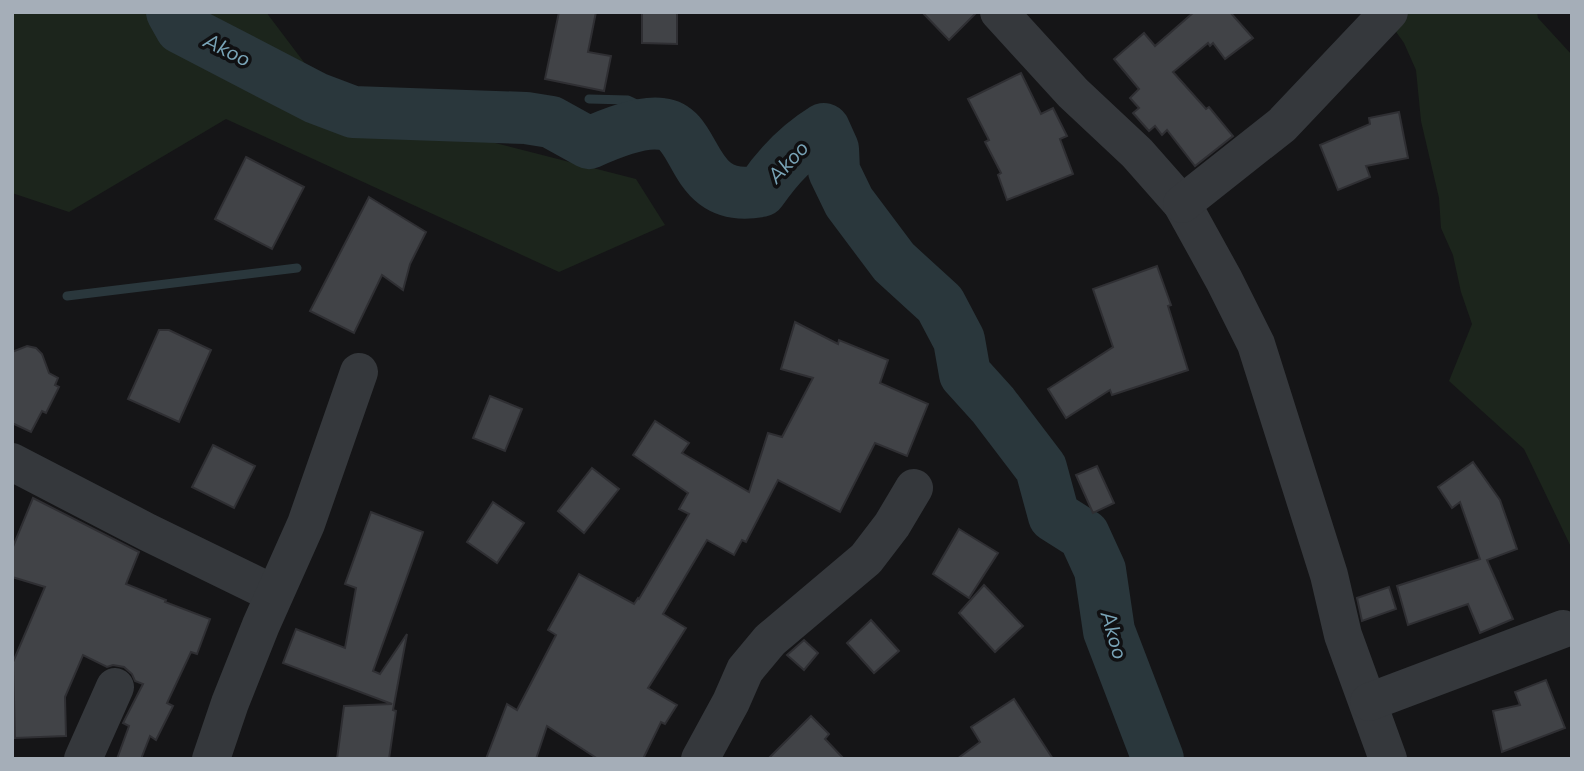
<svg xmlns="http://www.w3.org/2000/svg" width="1584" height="771" viewBox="0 0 1584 771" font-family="'Nunito Sans',sans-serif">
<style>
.green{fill:#1c251c}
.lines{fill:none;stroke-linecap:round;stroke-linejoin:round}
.stream{stroke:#2a373c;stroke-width:9}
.river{stroke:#2a373c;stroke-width:52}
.building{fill:#414347;stroke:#2f2f33;stroke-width:2}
.minor{stroke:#35383c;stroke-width:38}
.labels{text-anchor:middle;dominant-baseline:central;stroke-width:7;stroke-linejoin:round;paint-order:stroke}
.water-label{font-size:21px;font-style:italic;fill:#79a4b7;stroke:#101012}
</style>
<rect width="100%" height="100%" fill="#151517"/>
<g class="green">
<polygon points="12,12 266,12 334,102 636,179 665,225 559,272 226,119 69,212 12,193"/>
<polygon points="1382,12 1537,12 1538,18 1572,55 1572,549 1524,449 1449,381 1472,324 1461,292 1453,255 1441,228 1439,198 1421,121 1416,70 1404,43"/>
</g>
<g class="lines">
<g class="stream">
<polyline points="589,99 628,100 645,108 659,108 662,124"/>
<polyline points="67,296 297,268"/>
</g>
<path class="river" d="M172 12 181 28 316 98 353 112 526 118 551 122 589 143C609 134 640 121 662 124 700 128 689 205 761 191 778 166 798 145 824 129L833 149 834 171 849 202 894 262 940 304 959 340 965 374 993 405 1041 468 1054 516 1084 535 1100 570 1109 631 1158 759"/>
</g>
<g class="building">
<polygon points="559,12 596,12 588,52 611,56 604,91 545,79"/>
<polygon points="642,12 677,12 677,44 642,43"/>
<polygon points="922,12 977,12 949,40"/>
<polygon points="1194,12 1230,12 1253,38 1225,59 1213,43 1210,46 1208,43 1173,72 1206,109 1209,107 1233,136 1195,166 1167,130 1162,135 1155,126 1149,131 1133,113 1139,108 1130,98 1139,89 1114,59 1144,33 1155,46"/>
<polygon points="1021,73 1041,114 1053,108 1067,136 1060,139 1073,174 1007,200 998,175 1001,173 985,142 989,140 968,99"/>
<polygon points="1399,112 1408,158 1366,166 1370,177 1338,190 1320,145 1370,124 1369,118"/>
<polygon points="246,157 304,187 272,249 215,219"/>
<polygon points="369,197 426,232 410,264 403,290 382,275 354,333 310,311"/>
<polygon points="1157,266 1171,305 1168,306 1188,370 1112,395 1110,390 1066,418 1048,389 1113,347 1093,289"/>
<polygon points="795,322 838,344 839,340 888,360 880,383 928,404 907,456 875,443 840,512 778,480 746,542 742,540 734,555 707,540 663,614 686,628 648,688 677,705 665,724 661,722 643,759 598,759 547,726 536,759 486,759 507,704 517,710 556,635 548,630 579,574 634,604 638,598 639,599 689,514 679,509 688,493 633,455 655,421 689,443 682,453 749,492 768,433 782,437 813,378 781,369"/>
<polygon points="159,330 169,330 211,350 179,422 128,399"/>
<polygon points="27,346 36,348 42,354 49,373 58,378 55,385 59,387 46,413 42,411 31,432 12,423 12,352"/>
<polygon points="490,396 522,409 505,451 473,438"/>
<polygon points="213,445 255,466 234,508 192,487"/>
<polygon points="1473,462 1500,500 1517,549 1487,560 1513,619 1480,633 1468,604 1408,625 1397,586 1480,559 1460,502 1452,508 1438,487"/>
<polygon points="1097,466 1114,503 1093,513 1076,475"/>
<polygon points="592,468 619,489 584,533 558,511"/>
<polygon points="33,498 139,552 126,584 166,600 165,602 210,619 197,654 191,652 167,703 173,706 156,740 150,736 141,759 117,759 129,726 123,723 143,684 135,681 132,674 124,667 113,665 107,667 83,655 65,697 66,736 15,738 13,662 45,587 12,577 12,549"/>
<polygon points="493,502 524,523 497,563 467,542"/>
<polygon points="371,512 423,532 373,671 380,674 407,634 393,710 396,711 389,759 337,759 344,706 392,704 283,663 296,629 345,648 356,588 345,584"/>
<polygon points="959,529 998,553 969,598 933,574"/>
<polygon points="984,585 1023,626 995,652 959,613"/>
<polygon points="1389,587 1396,609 1362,621 1357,598"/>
<polygon points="871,620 899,651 874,673 847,643"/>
<polygon points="804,640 818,653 804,670 787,655"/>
<polygon points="1546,680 1565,728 1502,752 1493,711 1520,705 1515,692"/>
<polygon points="1014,699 1053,759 957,759 980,742 971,727"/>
<polygon points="811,716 829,734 825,739 844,759 768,759"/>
</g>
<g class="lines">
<g class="minor">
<polyline points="999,12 1073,93 1137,153 1182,204 1224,280 1256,344 1329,575 1343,635 1388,759"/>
<polyline points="1182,204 1282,125 1389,12"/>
<polyline points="12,462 147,532 274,594"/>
<polyline points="1369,702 1563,629"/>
<polyline points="83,759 115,687"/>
<polyline points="211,759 230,703 261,625 306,524 359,372"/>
<polyline points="700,759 731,702 745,670 770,640 866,559 892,525 914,488"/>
</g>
</g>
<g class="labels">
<g class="water-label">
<text transform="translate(227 50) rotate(26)">Akoo</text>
<text transform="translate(788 162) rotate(-47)">Akoo</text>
<text transform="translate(1114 635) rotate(74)">Akoo</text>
</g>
</g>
<rect width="1584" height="771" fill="none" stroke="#a5aeb8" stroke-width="28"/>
</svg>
